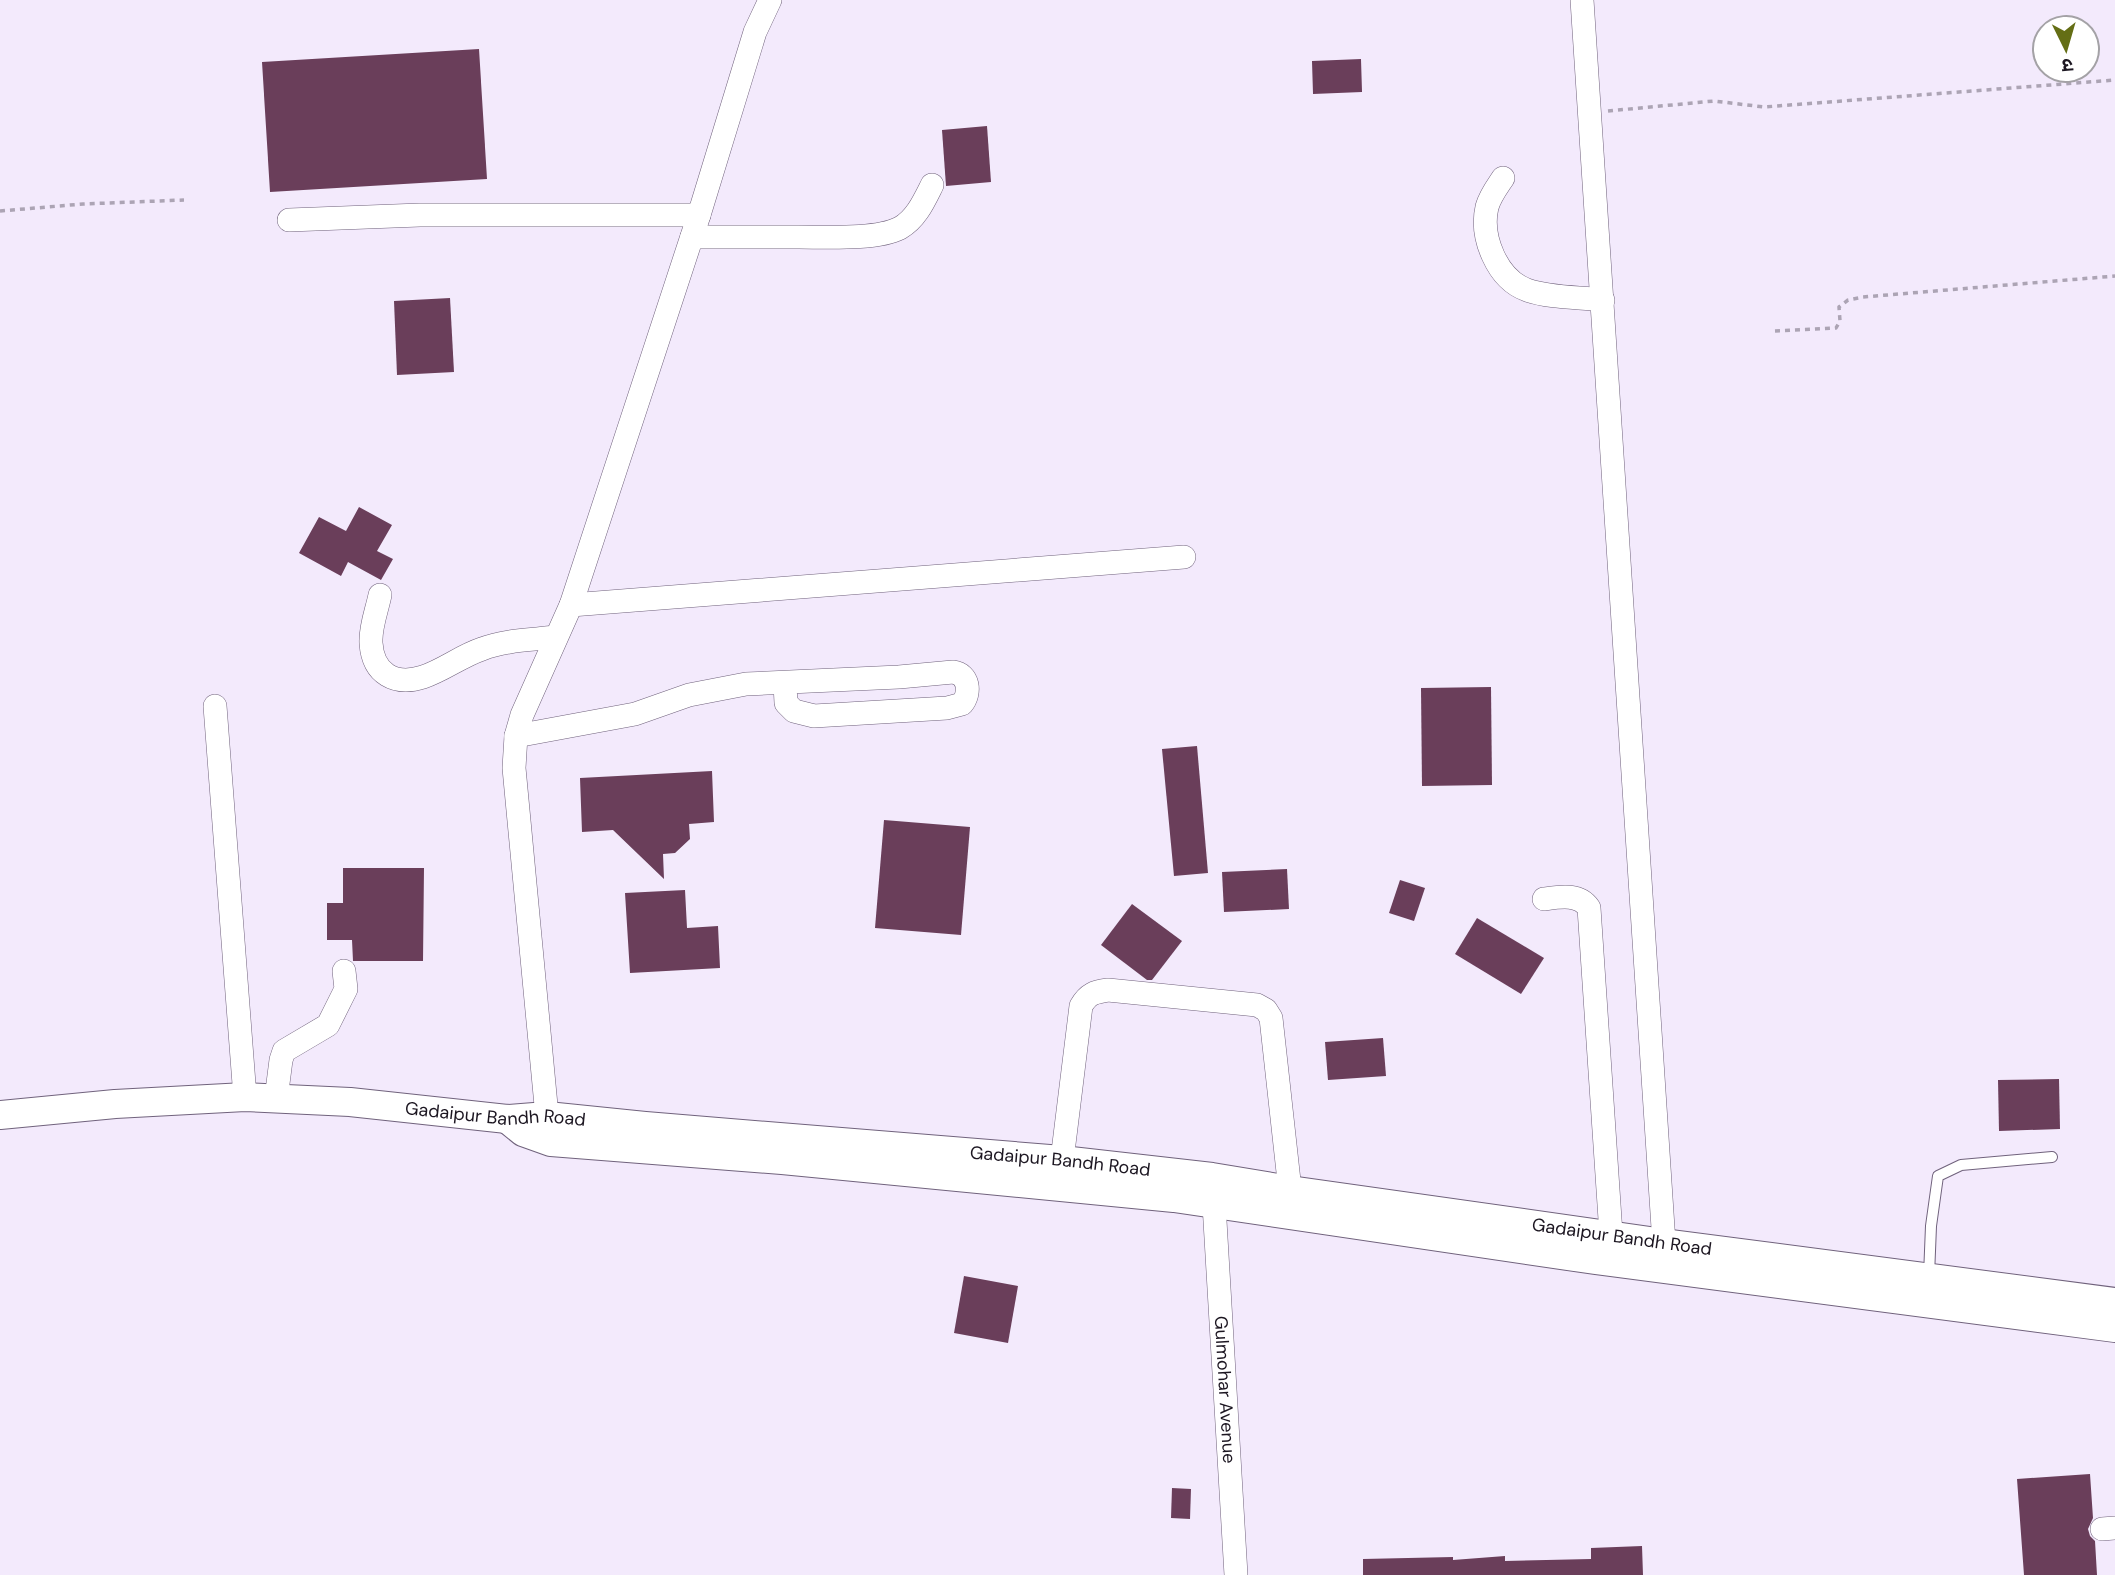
<svg xmlns="http://www.w3.org/2000/svg" width="2115" height="1575" viewBox="0 0 2115 1575" font-family="'DM Sans','Noto Sans Devanagari',sans-serif">
<style>
.building{fill:#6a3e5a}
.lines{fill:none;stroke-linecap:round;stroke-linejoin:round}
.service-casing{stroke:#70627c;stroke-width:12}
.minor-casing{stroke:#70627c;stroke-width:24}
.tertiary-casing{stroke:#70627c;stroke-width:30}
.path{stroke:#aca4b4;stroke-width:3.5;stroke-dasharray:5 5;stroke-linecap:butt}
.service{stroke:#fff;stroke-width:10}
.minor{stroke:#fff;stroke-width:23}
.tertiary{stroke:#fff;stroke-width:28}
.labels{text-anchor:middle;dominant-baseline:central;stroke-width:7;stroke-linejoin:round;paint-order:stroke}
.street-label{font-size:18px;fill:#1c1621;stroke:#fff}
</style>
<rect width="100%" height="100%" fill="#f3eafc"/>
<g class="building">
<polygon points="479,49 487,179 270,192 262,62"/>
<polygon points="1361,59 1362,92 1313,94 1312,61"/>
<polygon points="987,126 991,182 946,186 942,130"/>
<polygon points="450,298 454,372 397,375 394,301"/>
<polygon points="359,507 392,525 377,551 393,559 381,580 348,562 341,576 299,553 319,517 346,531"/>
<polygon points="1491,687 1492,785 1422,786 1421,688"/>
<polygon points="1197,746 1208,873 1174,876 1162,749"/>
<polygon points="712,771 714,822 689,824 690,839 675,853 663,854 664,879 613,830 582,832 580,778"/>
<polygon points="884,820 970,827 961,935 875,928"/>
<polygon points="343,868 424,868 423,961 353,961 352,940 327,940 327,903 343,903"/>
<polygon points="1287,869 1289,909 1224,912 1222,872"/>
<polygon points="1400,880 1425,888 1414,921 1389,913"/>
<polygon points="685,890 687,928 718,926 720,968 630,973 625,893"/>
<polygon points="1132,904 1182,941 1152,980 1147,980 1101,945"/>
<polygon points="1477,918 1544,958 1521,994 1455,954"/>
<polygon points="1383,1038 1386,1076 1328,1080 1325,1042"/>
<polygon points="2059,1079 2060,1129 1999,1131 1998,1080"/>
<polygon points="964,1276 1018,1286 1008,1343 954,1333"/>
<polygon points="2090,1474 2093,1518 2088,1529 2090,1536 2095,1541 2097,1575 2024,1575 2017,1479"/>
<polygon points="1172,1488 1191,1489 1190,1519 1171,1518"/>
<polygon points="1642,1546 1643,1575 1363,1575 1363,1559 1453,1557 1453,1560 1505,1556 1505,1561 1591,1559 1591,1548"/>
</g>
<g class="lines">
<defs>
<polyline id="service" points="1929,1276 1931,1226 1938,1176 1961,1165 2052,1157"/>
<g id="minor">
<polyline points="1582,0 1664,1243"/>
<path d="M1503 178C1497 187 1490 196 1487 207 1480 237 1497 279 1527 290 1550 298 1579 297 1603 300"/>
<polyline points="289,220 420,215 699,215"/>
<path d="M692 237C727 237 763 237 799 237 826 237 877 240 900 228 916 219 924 201 932 185"/>
<path d="M380 595C377 610 370 627 371 643 373 674 395 686 423 677 444 670 461 656 482 649 505 640 531 640 556 637"/>
<polyline points="571,605 1184,557"/>
<polyline points="215,706 245,1097"/>
<path d="M516 736 635 714 689 695 746 684 899 677 953 672C969 674 971 693 962 704L947 708 814 716 794 711 786 703 785 684"/>
<path d="M1544 899C1559 897 1579 893 1589 908L1611 1234"/>
<polyline points="276,1099 281,1060 284,1051 328,1025 346,989 344,971"/>
<polyline points="547,1116 514,768 516,736 522,715 571,605 699,215 755,32 770,0"/>
<path d="M1062 1160 1081 1006C1088 994 1094 992 1108 990L1257 1005 1266 1010 1271 1018 1290 1190"/>
<path id="s1" d="M1214 1204 1236 1575"/>
<polyline points="2102,1529 2115,1528"/>
</g>
<g id="tertiary">
<path id="s2" d="M0 1115 115 1104 245 1097 350 1102 507 1119 547 1116 645 1126 1062 1160 1212 1177 1290 1190 1664 1243 2115 1302"/>
<polyline points="507,1119 523,1132 551,1142 782,1160 1174,1198 1595,1260 2115,1328"/>
</g>
</defs>
<use href="#service" class="service-casing"/>
<use href="#minor" class="minor-casing"/>
<use href="#tertiary" class="tertiary-casing"/>
<g class="path">
<polyline points="1608,111 1714,101 1764,107 2115,80"/>
<polyline points="0,211 83,204 184,200"/>
<polyline points="1775,331 1836,328 1840,321 1839,307 1848,300 1863,297 2115,276"/>
</g>
<use href="#service" class="service"/>
<use href="#minor" class="minor"/>
<use href="#tertiary" class="tertiary"/>
</g>
<g class="labels">
<g class="street-label">
<text stroke="none"><textPath href="#s2" startOffset="497">Gadaipur Bandh Road</textPath></text>
<text stroke="none"><textPath href="#s2" startOffset="1064">Gadaipur Bandh Road</textPath></text>
<text stroke="none"><textPath href="#s2" startOffset="1631">Gadaipur Bandh Road</textPath></text>
<text stroke="none"><textPath href="#s1" startOffset="186">Gulmohar Avenue</textPath></text>
</g>
</g>
<g transform="translate(2066 49) rotate(175)"><circle r="33" fill="#ffffff" stroke="#a4a2a6" stroke-width="2"/>
<path d="M0-5L12 26L0 18L-12 26Z" fill="#646e15"/>
<text y="-10" font-size="19" font-weight="bold" text-anchor="middle" fill="#1c1621">उ</text>
</g>
</svg>
